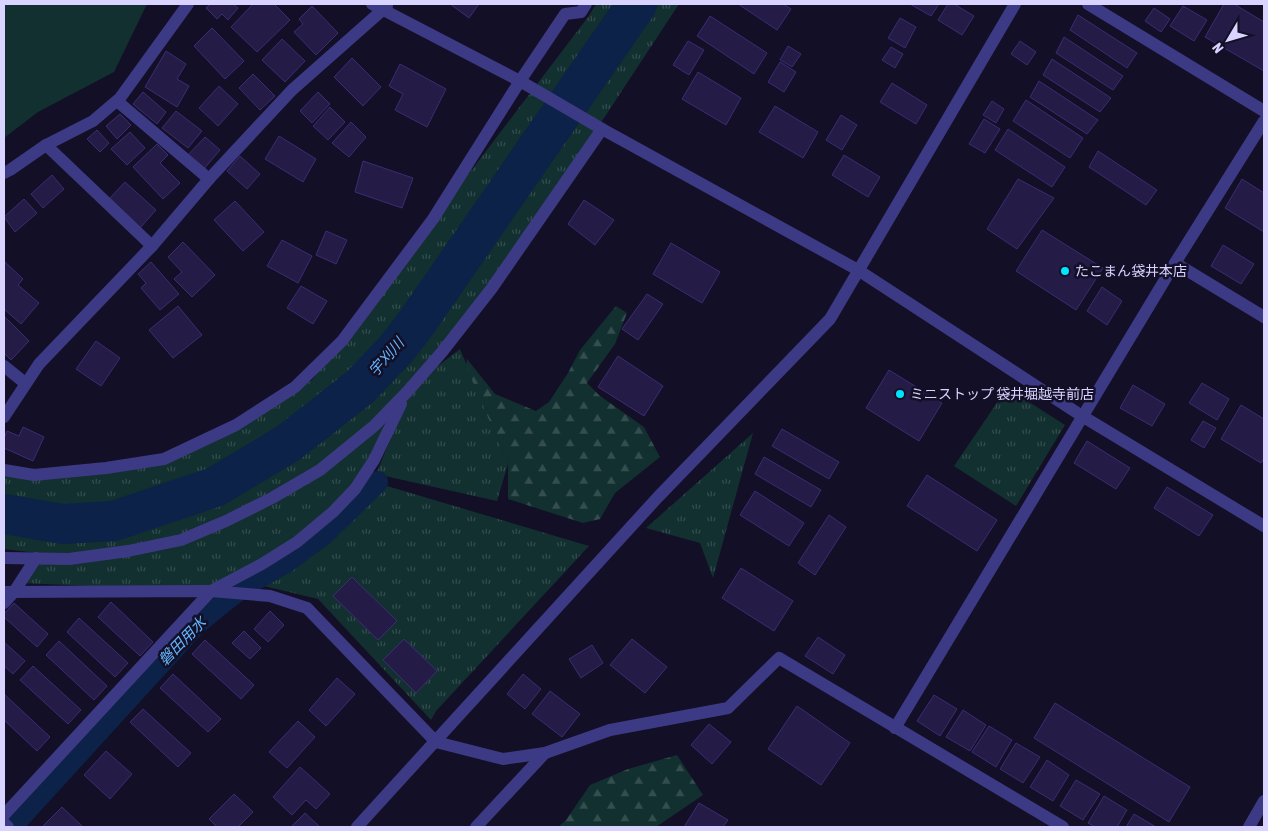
<svg xmlns="http://www.w3.org/2000/svg" width="1268" height="831" viewBox="0 0 1268 831" font-family="'Asap Condensed','Noto Sans JP',sans-serif">
<style>
.grass{fill:url(#grass-tufts)}
.forest{fill:url(#forest-firs)}
.garden{fill:#12302f}
.lines{fill:none;stroke-linecap:round;stroke-linejoin:round}
.canal{stroke:#0c2248;stroke-width:22}
.river{stroke:#0c2248;stroke-width:40}
.building{fill:#241b47;stroke:#3b2d73}
.minor{stroke:#3d3a85;stroke-width:12}
.poi-dot{fill:#00e5ff;stroke:#130f26;stroke-width:2}
.labels{text-anchor:middle;dominant-baseline:central;stroke-width:5;stroke-linejoin:round;paint-order:stroke}
.poi-label{font-size:14px;fill:#d9d4ff;stroke:#130f26;text-anchor:start}
.water-label{font-size:15px;font-style:italic;fill:#62b6ff;stroke:#130f26}
</style>
<defs>
<pattern id="grass-tufts" width="24" height="20" patternUnits="userSpaceOnUse" patternTransform="scale(1.25)"><rect width="24" height="20" fill="#12302f"/><path d="M3 7l-1-3M5 7V3M7 7l1-3M15 17l-1-3M17 17v-4M19 17l1-3" fill="none" stroke="#344d4e"/></pattern>
<pattern id="forest-firs" width="22" height="20" patternUnits="userSpaceOnUse" patternTransform="scale(1.25)"><rect width="22" height="20" fill="#12302f"/><path d="M5 1l3.5 6h-7zM16 11l3.5 6h-7z" fill="#344d4e"/></pattern>
</defs>
<rect width="100%" height="100%" fill="#130f26"/>
<g class="grass">
<polygon points="596,4 679,4 504,270 390,410 363,478 292,545 211,591 20,583 36,558 70,557 4,549 4,471 121,466 221,438 312,380 588,17"/>
<polygon points="460,349 508,464 497,501 376,474 413,385"/>
<polygon points="1007,388 1065,425 1016,506 954,466"/>
<polygon points="753,433 713,578 700,543 646,528"/>
<polygon points="387,486 589,546 436,711 431,720 318,599 264,586 329,537"/>
</g>
<g class="forest">
<polygon points="616,306 627,313 615,344 587,383 600,396 644,427 660,457 615,493 600,519 583,523 508,499 508,464 466,366 467,359 495,394 536,411 549,402 568,373 580,350"/>
<polygon points="677,755 703,795 656,827 558,827 566,820 590,785 628,769"/>
</g>
<polygon class="garden" points="4,4 147,4 114,72 38,112 4,138"/>
<g class="lines">
<polyline class="canal" points="11,827 196,624 242,587 286,562 324,534 377,482"/>
<polyline class="river" points="4,514 63,524 114,521 215,487 287,444 360,387 397,348 417,322 637,4"/>
</g>
<g class="building">
<polygon points="210,4 233,4 238,8 228,20 222,14 217,19 206,8"/>
<polygon points="253,4 274,4 290,20 257,52 231,27"/>
<polygon points="450,4 479,4 469,18"/>
<polygon points="738,4 783,4 791,9 777,30"/>
<polygon points="910,4 939,4 931,16"/>
<polygon points="948,4 954,4 974,16 962,35 938,20"/>
<polygon points="1224,4 1234,4 1264,22 1264,71 1205,37"/>
<polygon points="312,6 338,33 316,55 294,32 303,24 299,19"/>
<polygon points="1183,6 1207,20 1194,41 1170,26"/>
<polygon points="1154,8 1170,19 1161,32 1145,21"/>
<polygon points="1078,15 1137,53 1127,68 1070,30"/>
<polygon points="710,16 767,53 754,74 697,36"/>
<polygon points="900,18 916,27 905,48 888,38"/>
<polygon points="212,28 244,61 225,79 194,46"/>
<polygon points="1064,37 1123,76 1113,90 1056,53"/>
<polygon points="282,39 305,61 285,82 262,60"/>
<polygon points="688,41 704,50 689,75 673,65"/>
<polygon points="1020,41 1036,52 1027,65 1011,54"/>
<polygon points="788,46 801,54 792,67 780,60"/>
<polygon points="891,47 903,54 895,68 882,60"/>
<polygon points="166,51 186,64 177,79 189,86 177,107 145,87"/>
<polygon points="352,58 381,87 363,106 334,77"/>
<polygon points="1052,59 1111,98 1100,112 1043,75"/>
<polygon points="780,62 796,72 784,92 768,82"/>
<polygon points="400,64 446,89 427,127 395,110 403,94 389,86"/>
<polygon points="698,72 741,98 726,125 682,99"/>
<polygon points="253,74 275,96 260,110 239,88"/>
<polygon points="1039,81 1098,120 1087,134 1030,97"/>
<polygon points="892,83 927,105 916,124 880,102"/>
<polygon points="219,86 238,104 218,126 199,108"/>
<polygon points="143,92 166,112 157,124 133,104"/>
<polygon points="318,92 330,104 312,123 300,111"/>
<polygon points="1026,100 1083,138 1070,158 1013,121"/>
<polygon points="992,101 1004,109 996,123 983,115"/>
<polygon points="775,106 818,132 803,158 759,132"/>
<polygon points="330,107 345,122 328,140 313,126"/>
<polygon points="176,111 202,131 188,148 162,128"/>
<polygon points="120,114 131,125 117,139 106,126"/>
<polygon points="841,115 857,125 842,150 826,140"/>
<polygon points="984,119 1000,129 985,153 969,144"/>
<polygon points="351,122 366,137 349,157 332,143"/>
<polygon points="1008,129 1065,167 1052,187 995,150"/>
<polygon points="97,130 109,143 100,152 87,139"/>
<polygon points="130,132 145,148 127,165 111,149"/>
<polygon points="279,136 316,159 303,182 265,159"/>
<polygon points="205,137 220,150 203,170 187,156"/>
<polygon points="157,144 168,155 160,163 180,183 163,199 133,167"/>
<polygon points="1098,151 1157,190 1146,205 1089,167"/>
<polygon points="844,155 880,177 868,197 832,175"/>
<polygon points="240,156 260,174 247,189 227,171"/>
<polygon points="363,161 413,178 402,208 355,192"/>
<polygon points="52,175 64,189 43,208 31,194"/>
<polygon points="1018,179 1054,198 1017,249 987,229"/>
<polygon points="1242,179 1264,193 1264,232 1225,208"/>
<polygon points="125,182 156,210 140,228 109,199"/>
<polygon points="24,199 37,213 15,232 4,217"/>
<polygon points="584,200 614,220 595,245 568,224"/>
<polygon points="235,201 264,232 243,251 214,220"/>
<polygon points="1042,230 1103,268 1076,310 1016,271"/>
<polygon points="326,231 347,240 336,264 316,255"/>
<polygon points="282,240 312,256 298,283 267,266"/>
<polygon points="183,242 215,275 192,297 174,279 182,272 168,257"/>
<polygon points="671,243 720,272 702,303 653,274"/>
<polygon points="1223,245 1254,264 1241,284 1211,266"/>
<polygon points="4,261 23,279 18,285 39,303 21,324 4,309"/>
<polygon points="151,262 179,294 160,310 141,288 146,283 138,274"/>
<polygon points="301,286 327,301 313,324 287,308"/>
<polygon points="1102,287 1122,301 1107,325 1087,311"/>
<polygon points="647,294 663,304 638,340 622,329"/>
<polygon points="178,306 202,335 173,358 149,330"/>
<polygon points="4,316 29,341 11,360 4,353"/>
<polygon points="96,341 120,358 101,386 76,369"/>
<polygon points="618,356 663,386 644,416 598,387"/>
<polygon points="889,370 942,403 919,441 866,408"/>
<polygon points="1202,383 1229,399 1217,420 1189,403"/>
<polygon points="1133,385 1165,404 1152,426 1120,408"/>
<polygon points="1241,405 1264,419 1264,458 1261,463 1221,439"/>
<polygon points="1203,421 1216,428 1204,448 1191,440"/>
<polygon points="23,427 44,437 33,461 4,448 4,438 7,431 19,436"/>
<polygon points="782,429 839,462 829,479 772,446"/>
<polygon points="1087,441 1130,468 1116,489 1074,463"/>
<polygon points="764,457 821,490 811,507 755,474"/>
<polygon points="927,475 997,520 977,551 907,506"/>
<polygon points="1167,487 1213,515 1199,536 1154,508"/>
<polygon points="755,491 804,523 789,546 740,515"/>
<polygon points="829,515 846,527 815,575 798,563"/>
<polygon points="741,568 793,601 774,631 722,598"/>
<polygon points="352,577 397,621 378,640 333,596"/>
<polygon points="111,602 153,642 140,656 98,617"/>
<polygon points="14,603 48,634 37,647 4,617 4,614"/>
<polygon points="270,611 284,625 268,642 254,629"/>
<polygon points="79,618 128,663 115,677 67,632"/>
<polygon points="244,631 261,648 250,659 232,643"/>
<polygon points="818,637 845,655 833,674 805,656"/>
<polygon points="404,639 437,671 416,693 383,660"/>
<polygon points="632,639 667,667 645,693 610,665"/>
<polygon points="205,640 254,685 241,699 192,654"/>
<polygon points="59,641 107,686 94,700 46,655"/>
<polygon points="4,642 25,661 13,674 4,666"/>
<polygon points="592,645 603,663 581,678 569,659"/>
<polygon points="33,666 81,710 68,724 20,680"/>
<polygon points="173,674 221,719 208,732 160,688"/>
<polygon points="523,674 541,689 525,709 507,694"/>
<polygon points="337,678 355,694 326,726 309,710"/>
<polygon points="550,691 580,714 562,737 532,714"/>
<polygon points="4,694 50,737 37,751 4,720"/>
<polygon points="934,695 957,709 940,736 917,721"/>
<polygon points="1055,703 1190,787 1169,822 1034,738"/>
<polygon points="797,706 850,743 821,785 768,749"/>
<polygon points="143,709 191,753 178,767 130,722"/>
<polygon points="963,710 986,725 970,751 946,737"/>
<polygon points="298,721 315,737 287,768 269,752"/>
<polygon points="709,724 731,742 712,764 691,745"/>
<polygon points="989,726 1012,740 996,767 972,752"/>
<polygon points="1016,743 1040,757 1023,783 1000,769"/>
<polygon points="106,751 132,774 110,799 84,775"/>
<polygon points="1047,760 1069,775 1053,801 1030,787"/>
<polygon points="300,767 330,794 316,809 306,800 292,815 273,797"/>
<polygon points="1076,780 1100,794 1083,820 1060,806"/>
<polygon points="234,794 253,812 238,827 217,827 209,819"/>
<polygon points="1104,796 1127,810 1117,827 1095,827 1088,823"/>
<polygon points="699,803 728,820 723,827 684,827"/>
<polygon points="62,807 83,827 42,827"/>
<polygon points="305,813 320,827 291,827"/>
<polygon points="1134,814 1156,827 1126,827"/>
</g>
<g class="lines">
<g class="minor">
<polyline points="372,4 520,81 602,129 858,270 1082,416 1264,526"/>
<polyline points="1088,4 1264,111"/>
<polyline points="117,101 209,179"/>
<polyline points="46,145 152,246"/>
<polyline points="4,173 10,170 46,145 93,121 120,98 188,4"/>
<polyline points="1175,263 1264,317"/>
<polyline points="4,366 25,383"/>
<polyline points="4,417 39,364 152,246 209,179 292,90 387,6"/>
<polyline points="4,470 34,475 106,468 164,459 236,425 295,387 342,341 433,219 520,81 565,14 581,12 586,4"/>
<polyline points="4,558 69,559 128,551 181,540 226,521 272,498 320,470 374,426 407,392 442,352 492,288 602,129"/>
<polyline points="4,592 211,591 270,596 307,608 436,742 503,759 545,753 610,730 728,708 779,658 1063,827"/>
<polyline points="4,603 14,592 36,558"/>
<polyline points="895,728 1175,263 1264,121"/>
<polyline points="4,815 211,591 262,564 297,542 333,512 355,489 374,460 401,404"/>
<polyline points="4,823 8,827"/>
<polyline points="357,827 658,497 830,319 1015,4"/>
<polyline points="476,827 545,753"/>
<polyline points="1249,827 1264,801"/>
</g>
</g>
<g class="poi-dot">
<circle cx="1065" cy="271" r="5"/>
<circle cx="900" cy="394" r="5"/>
</g>
<g class="labels">
<g class="poi-label">
<text x="1075" y="271">たこまん袋井本店</text>
<text x="910" y="394">ミニストップ 袋井堀越寺前店</text>
</g>
<g class="water-label">
<text transform="translate(386 357) rotate(-49)">宇刈川</text>
<text transform="translate(182 641) rotate(-46)">磐田用水</text>
</g>
</g>
<rect width="1268" height="831" fill="none" stroke="#d9d4ff" stroke-width="10"/>
<g transform="translate(1228 40) rotate(232)" stroke="#130f26" stroke-width="4" paint-order="stroke">
<path d="M0-4L9 19L0 12L-9 19Z" fill="#d9d4ff"/>
<text y="-8" font-size="14" font-weight="bold" text-anchor="middle" fill="#d9d4ff">N</text>
</g>
</svg>
